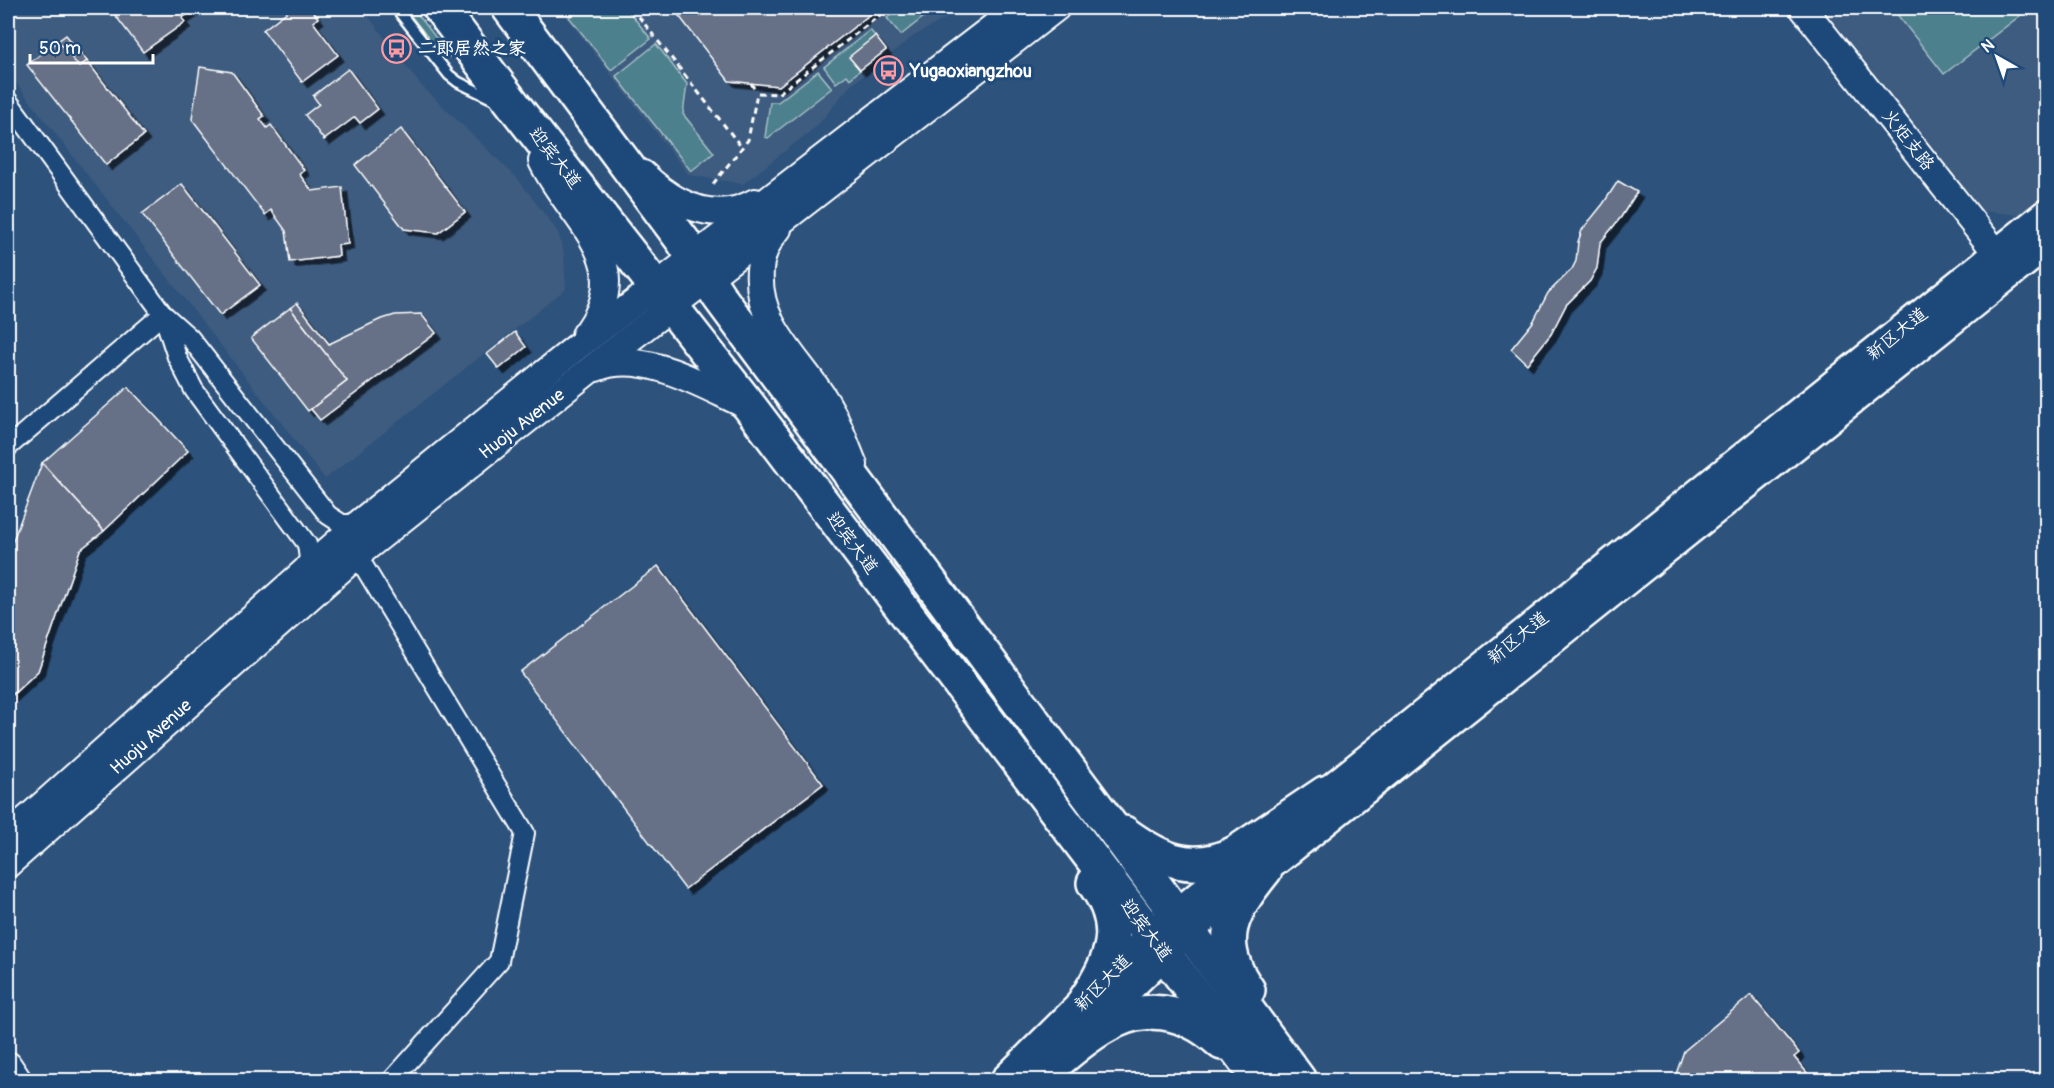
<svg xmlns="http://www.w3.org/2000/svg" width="2054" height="1088" viewBox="0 0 2054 1088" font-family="Pangolin,'LXGW WenKai TC',sans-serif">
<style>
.built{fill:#3e5b7f}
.green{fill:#4d808d;stroke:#a6c0c6;stroke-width:1.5}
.building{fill:#667086;stroke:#fff;stroke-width:1.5;filter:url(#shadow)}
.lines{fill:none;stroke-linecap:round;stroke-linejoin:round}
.lane-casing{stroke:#fff;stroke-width:14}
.street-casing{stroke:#fff;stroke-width:22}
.secondary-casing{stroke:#fff;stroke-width:30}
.primary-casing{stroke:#fff;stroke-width:33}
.highway-casing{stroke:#fff;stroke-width:38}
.path{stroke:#fff;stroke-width:3;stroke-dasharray:6 4.5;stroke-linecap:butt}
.lane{stroke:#1f4a7a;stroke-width:9}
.street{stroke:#1f4a7a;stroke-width:18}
.secondary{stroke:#1f4a7a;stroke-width:26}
.primary{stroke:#1f4a7a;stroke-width:28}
.highway{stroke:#1f4a7a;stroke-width:33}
.labels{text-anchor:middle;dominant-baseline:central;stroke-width:6;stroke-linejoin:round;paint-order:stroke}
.poi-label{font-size:18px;font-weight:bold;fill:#fff;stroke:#1f4a7a;text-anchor:start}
.street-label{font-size:18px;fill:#fff;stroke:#1f4a7a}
</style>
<defs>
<filter id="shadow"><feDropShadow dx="5.5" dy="5.5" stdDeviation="0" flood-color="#0009"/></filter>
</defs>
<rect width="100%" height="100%" fill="#2d527c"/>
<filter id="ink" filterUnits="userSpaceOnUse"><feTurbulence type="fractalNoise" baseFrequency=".0167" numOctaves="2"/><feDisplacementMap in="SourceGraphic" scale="12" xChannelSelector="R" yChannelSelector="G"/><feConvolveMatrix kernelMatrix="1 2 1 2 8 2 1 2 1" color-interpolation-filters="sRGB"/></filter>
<g filter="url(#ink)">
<g class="built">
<polygon points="8,8 362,8 420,84 518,179 558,232 564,253 566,289 325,479 8,73"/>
<polygon points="559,8 964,8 914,36 849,87 817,126 743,184 689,175"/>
<polygon points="1823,8 2046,8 2046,194 2019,215 1983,211"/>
</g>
<g class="green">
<polygon points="405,8 413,8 450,56 445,60"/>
<polygon points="581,8 626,8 651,39 611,70 569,17"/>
<polygon points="900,8 935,8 901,35 887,18"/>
<polygon points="1892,8 2030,8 1944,74"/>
<polygon points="870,30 875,36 850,57 860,70 850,79 847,75 836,83 824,67"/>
<polygon points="656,44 687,84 683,114 714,153 691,171 616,76"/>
<polygon points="818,71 832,88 768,138 765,137 770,102 778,102"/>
</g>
<g class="building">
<polygon points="121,8 188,8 191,12 182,18 185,22 143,52 115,15 122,10"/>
<polygon points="292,8 310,8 318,18 313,22 338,55 302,82 263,30"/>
<polygon points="673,8 878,8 779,86 729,81"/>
<polygon points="66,35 87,61 79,67 58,41"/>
<polygon points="875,36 886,50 860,70 849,57"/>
<polygon points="58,41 79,67 87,61 144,135 106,165 27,65"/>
<polygon points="200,67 232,72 264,116 260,119 267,128 271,125 304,170 299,174 312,191 342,187 348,244 338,245 339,256 290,262 286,231 271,210 265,215 192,119"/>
<polygon points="348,69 378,109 360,123 355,117 324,140 305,115 319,104 313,96"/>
<polygon points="401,129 465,212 438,233 404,229 355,165"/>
<polygon points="1618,181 1637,192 1621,217 1600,243 1597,268 1590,281 1566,305 1551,334 1527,364 1511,349 1533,322 1548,293 1572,269 1576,261 1578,242 1582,230 1603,204"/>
<polygon points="182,184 260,285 220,315 142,214"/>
<polygon points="297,303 329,344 379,320 395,315 421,314 436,333 320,420 311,409 347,381 290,308"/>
<polygon points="290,308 347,381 308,411 251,338"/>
<polygon points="515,332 526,347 499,369 487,354"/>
<polygon points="128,387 188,451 104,531 42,463"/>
<polygon points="42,463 104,531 80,550 38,671 8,699 8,554"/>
<polygon points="658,566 823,784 685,889 520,672"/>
<polygon points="1751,995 1799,1053 1794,1057 1808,1074 1801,1080 1674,1080 1684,1051"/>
</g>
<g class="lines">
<defs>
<polyline id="lane" points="396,8 449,75 458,82 495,100"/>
<g id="street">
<polyline points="8,101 163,314 8,447"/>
<polyline points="357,555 525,833 499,961 392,1080"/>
<polyline points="301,572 309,559 307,544 194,390 177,357 163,314 190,338 328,515 342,524 358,524"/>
</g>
<g id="secondary">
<polyline points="1803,8 2010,270"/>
<path d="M542 161C571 222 641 262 585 335"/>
<path d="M643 174C674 204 714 225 755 202"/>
<path d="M778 229C768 240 761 255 760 270 756 326 799 358 826 402 838 421 845 444 854 465"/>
<path d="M596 368C644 348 705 387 750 407"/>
<polyline points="8,836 358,524 573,350 1018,8"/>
<polyline points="8,864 357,555 587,372 1056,8"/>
<polyline points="8,1065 18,1080"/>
</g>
<g id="primary">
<polyline points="1309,806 2046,214"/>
<polyline points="1083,1033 1188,931 2046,245"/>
<polyline points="1005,1080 1151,935 1252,852"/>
</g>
<g id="highway">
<polyline points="440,8 519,112 750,407 1260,1080"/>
<polyline points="509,8 683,241 720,298 1299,1080"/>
<path d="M1124 833C1161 860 1193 875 1237 852L1325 793"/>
<path d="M1248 990C1213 941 1232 911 1265 870"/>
<path d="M1084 1002C1112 961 1127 927 1094 883"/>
<path d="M1035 1080C1081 1043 1128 990 1192 1022 1203 1027 1213 1035 1222 1043"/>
</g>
</defs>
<use href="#lane" class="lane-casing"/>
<use href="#street" class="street-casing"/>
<use href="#secondary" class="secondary-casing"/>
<use href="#primary" class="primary-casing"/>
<use href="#highway" class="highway-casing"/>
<g class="path">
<polyline points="632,8 743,149"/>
<polyline points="751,83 756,92"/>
<polyline points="713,184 748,140 757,93 778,94 889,8"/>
</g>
<use href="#lane" class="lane"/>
<use href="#street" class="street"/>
<use href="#secondary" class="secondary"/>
<use href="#primary" class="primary"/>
<use href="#highway" class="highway"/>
</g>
</g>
<defs>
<symbol id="bus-ring" viewBox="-11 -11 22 22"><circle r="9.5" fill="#1f4a7a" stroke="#ff9aa2" stroke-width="1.5"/><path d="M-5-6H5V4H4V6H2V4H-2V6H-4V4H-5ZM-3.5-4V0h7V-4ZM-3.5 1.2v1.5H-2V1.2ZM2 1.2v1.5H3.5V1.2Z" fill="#ff9aa2"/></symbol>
</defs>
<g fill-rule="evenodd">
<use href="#bus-ring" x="380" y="32" width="33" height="33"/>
<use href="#bus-ring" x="872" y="54" width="33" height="33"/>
</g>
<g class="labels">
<g class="poi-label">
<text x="418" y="48">二郎居然之家</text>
<text x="910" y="71">Yugaoxiangzhou</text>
</g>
<g class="street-label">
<text transform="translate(1908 140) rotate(52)">火炬支路</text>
<text transform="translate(555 158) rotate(52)">迎宾大道</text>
<text transform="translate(1897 334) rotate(-39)">新区大道</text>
<text transform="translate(522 424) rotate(-38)">Huoju Avenue</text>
<text transform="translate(852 543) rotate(53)">迎宾大道</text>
<text transform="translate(1518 638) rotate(-39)">新区大道</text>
<text transform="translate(151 737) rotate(-42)">Huoju Avenue</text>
<text transform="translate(1146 930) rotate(53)">迎宾大道</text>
<text transform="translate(1103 983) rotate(-45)">新区大道</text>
</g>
</g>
<rect width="2054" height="1088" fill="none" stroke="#1f4a7a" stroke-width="30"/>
<rect x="15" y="15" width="2024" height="1058" fill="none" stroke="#fff" stroke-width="2" filter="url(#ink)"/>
<g transform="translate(1997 57) rotate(320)" stroke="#1f4a7a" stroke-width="4.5" paint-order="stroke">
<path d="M0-4.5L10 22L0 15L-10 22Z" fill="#ffffff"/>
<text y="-9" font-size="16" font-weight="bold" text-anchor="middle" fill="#ffffff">N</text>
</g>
<path d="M30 54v9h123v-9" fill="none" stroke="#ffffff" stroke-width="3"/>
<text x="39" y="54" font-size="18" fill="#ffffff" stroke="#1f4a7a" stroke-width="4.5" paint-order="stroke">50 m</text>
</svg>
